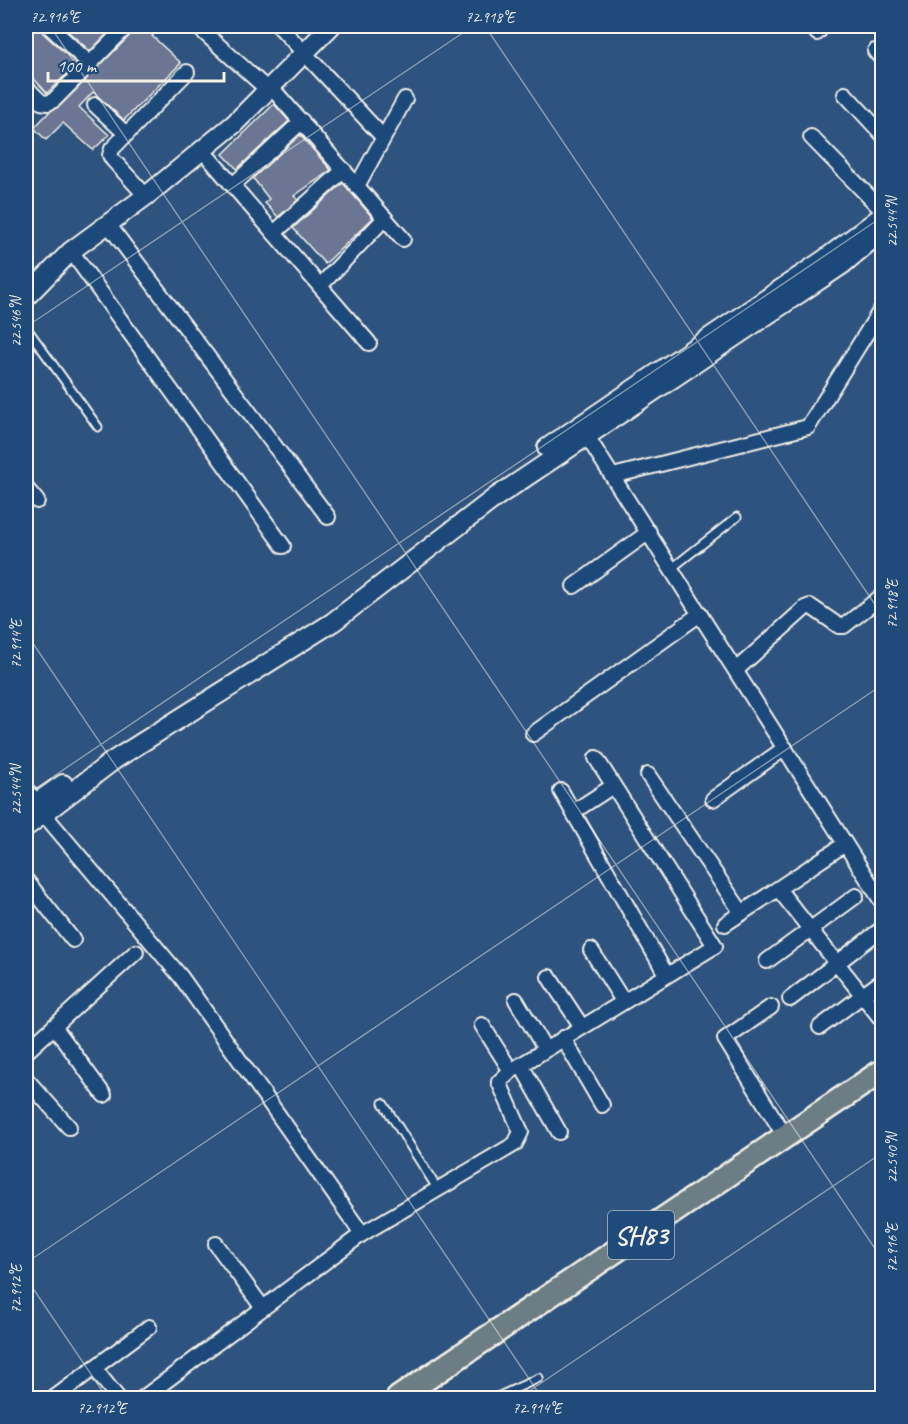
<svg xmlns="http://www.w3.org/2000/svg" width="908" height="1424" viewBox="0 0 908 1424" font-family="Caveat,sans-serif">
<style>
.building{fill:#6b7693;stroke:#f4f1e8;stroke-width:1.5}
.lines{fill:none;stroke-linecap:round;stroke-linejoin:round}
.service-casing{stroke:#f4f1e8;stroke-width:11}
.minor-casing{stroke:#f4f1e8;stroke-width:18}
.tertiary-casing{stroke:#f4f1e8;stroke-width:22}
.primary-casing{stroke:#f4f1e8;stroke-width:27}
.service{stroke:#1f4a7a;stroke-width:7}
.minor{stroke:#1f4a7a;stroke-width:14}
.tertiary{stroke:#1f4a7a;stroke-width:18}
.primary{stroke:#6c7e84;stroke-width:22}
.ticks{fill:none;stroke:#f4f1e8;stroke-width:1.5;stroke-opacity:0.45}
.labels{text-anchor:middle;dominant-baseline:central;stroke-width:5;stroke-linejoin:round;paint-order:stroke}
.shield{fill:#1f4a7a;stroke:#b4bfc7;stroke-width:1.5}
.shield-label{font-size:27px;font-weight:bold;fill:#f4f1e8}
.neatline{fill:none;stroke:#f4f1e8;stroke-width:2}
.ticks-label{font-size:15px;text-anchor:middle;fill:#f4f1e8}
</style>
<rect width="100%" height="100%" fill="#2e537f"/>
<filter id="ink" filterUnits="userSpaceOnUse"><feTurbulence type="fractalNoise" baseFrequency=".0167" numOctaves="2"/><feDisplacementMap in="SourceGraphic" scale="12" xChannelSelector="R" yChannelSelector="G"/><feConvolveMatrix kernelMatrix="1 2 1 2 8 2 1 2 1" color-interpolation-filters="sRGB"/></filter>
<g filter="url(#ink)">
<g class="building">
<polygon points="32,26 40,26 43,33 77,64 47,93 26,70 26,31"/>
<polygon points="62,26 115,26 90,51"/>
<polygon points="136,26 162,26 152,36 181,63 124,120 93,92 79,107 109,135 93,150 63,123 46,140 34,128 50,111 60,106 133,32"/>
<polygon points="274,104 289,121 237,169 223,154"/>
<polygon points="300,135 331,170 294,196 298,200 278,217 265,203 269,199 253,178"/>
<polygon points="343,183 373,218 325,264 293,228"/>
</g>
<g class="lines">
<defs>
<g id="service">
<polyline points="26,327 98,427"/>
<polyline points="672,568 737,517"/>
<polyline points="383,1103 437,1188"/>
<polyline points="427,1395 430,1398"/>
<polyline points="495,1398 539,1378"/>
</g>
<g id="minor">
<polyline points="49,26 89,63"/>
<polyline points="197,26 268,90"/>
<polyline points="279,26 383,137"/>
<polyline points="817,33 823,26"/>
<polyline points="875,51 882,59"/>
<polyline points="26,87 41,102 48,103 54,100 127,26"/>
<polyline points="271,87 403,239"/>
<polyline points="845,94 882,134"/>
<polyline points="95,105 126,134"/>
<polyline points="811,137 882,210"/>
<polyline points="203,151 369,343"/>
<polyline points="233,185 302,121"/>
<polyline points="357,186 405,99"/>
<polyline points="146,196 113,160 110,155 112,149 187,72"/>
<polyline points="108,224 328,517"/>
<polyline points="274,233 344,170"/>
<polyline points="71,251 283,546"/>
<polyline points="320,286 385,218"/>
<polyline points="583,430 882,902"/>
<polyline points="613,476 808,427 882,308"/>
<polyline points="26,488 37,501"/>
<polyline points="574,586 649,532"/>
<polyline points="736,670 805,608 810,606 839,626 844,626 882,596"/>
<polyline points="533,734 700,614"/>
<polyline points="648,775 742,913"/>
<polyline points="26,789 36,802"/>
<polyline points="561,791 666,974"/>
<polyline points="713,799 785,748"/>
<polyline points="573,812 613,786"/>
<polyline points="43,813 181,977 362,1234"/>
<polyline points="26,880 73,940"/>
<polyline points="783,895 882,1020"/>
<polyline points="725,924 845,844"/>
<polyline points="591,950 623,1001"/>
<polyline points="767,961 856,896"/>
<polyline points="549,977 582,1027"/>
<polyline points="790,999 879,931"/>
<polyline points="516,1000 545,1049"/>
<polyline points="771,1007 725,1039 786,1138"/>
<polyline points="482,1025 511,1071"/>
<polyline points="54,1026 104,1095"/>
<polyline points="820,1027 882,981"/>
<polyline points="563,1038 602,1105"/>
<polyline points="26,1052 136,952"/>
<polyline points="521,1065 559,1132"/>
<polyline points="26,1079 69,1127"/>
<polyline points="216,1244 263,1308"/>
<polyline points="94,1368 118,1398"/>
<polyline points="54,1398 149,1327"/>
<polyline points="143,1398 362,1234 515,1144 521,1132 499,1082 511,1071 715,946 596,758"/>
</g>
<g id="tertiary">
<polyline points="26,297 71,251 146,196 234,124 331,26"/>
<polyline points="547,448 825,259 882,216"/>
<polyline points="26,810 63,784"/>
<polyline points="26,827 114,760 333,622 496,497 843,264 882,231"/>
</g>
<polyline id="primary" points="398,1398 882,1071"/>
</defs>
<use href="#service" class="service-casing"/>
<use href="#minor" class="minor-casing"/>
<use href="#tertiary" class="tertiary-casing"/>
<use href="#primary" class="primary-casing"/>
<use href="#service" class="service"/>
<use href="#minor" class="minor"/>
<use href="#tertiary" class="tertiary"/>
<use href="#primary" class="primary"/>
</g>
</g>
<path class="ticks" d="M50 26 882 1259M485 26 882 615M26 327 473 26M26 633 542 1398M26 795 882 217M26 1263 882 685M26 1278 107 1398M519 1398 882 1153"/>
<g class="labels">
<rect class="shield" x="608" y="1211" width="66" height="48" rx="4.5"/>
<g class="shield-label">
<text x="641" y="1235">SH83</text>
</g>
</g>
<rect width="908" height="1424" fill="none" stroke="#1f4a7a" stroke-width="66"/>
<path d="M48 72v9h176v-9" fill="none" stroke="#f4f1e8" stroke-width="3"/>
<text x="57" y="72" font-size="18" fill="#f4f1e8" stroke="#1f4a7a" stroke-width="4.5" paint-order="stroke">100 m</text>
<rect x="33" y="33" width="842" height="1358" class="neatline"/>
<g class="ticks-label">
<text x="55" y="22">72.916°E</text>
<text x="490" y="22">72.918°E</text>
<text transform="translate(892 222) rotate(-90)" y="5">22.544°N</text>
<text transform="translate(16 322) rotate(-90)" y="5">22.546°N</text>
<text transform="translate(892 604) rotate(-90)" y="5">72.918°E</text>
<text transform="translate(16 644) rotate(-90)" y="5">72.914°E</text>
<text transform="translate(16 790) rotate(-90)" y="5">22.544°N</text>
<text transform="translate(892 1158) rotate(-90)" y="5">22.540°N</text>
<text transform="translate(892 1248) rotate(-90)" y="5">72.916°E</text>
<text transform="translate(16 1289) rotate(-90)" y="5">72.912°E</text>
<text x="102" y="1413">72.912°E</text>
<text x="537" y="1413">72.914°E</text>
</g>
</svg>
